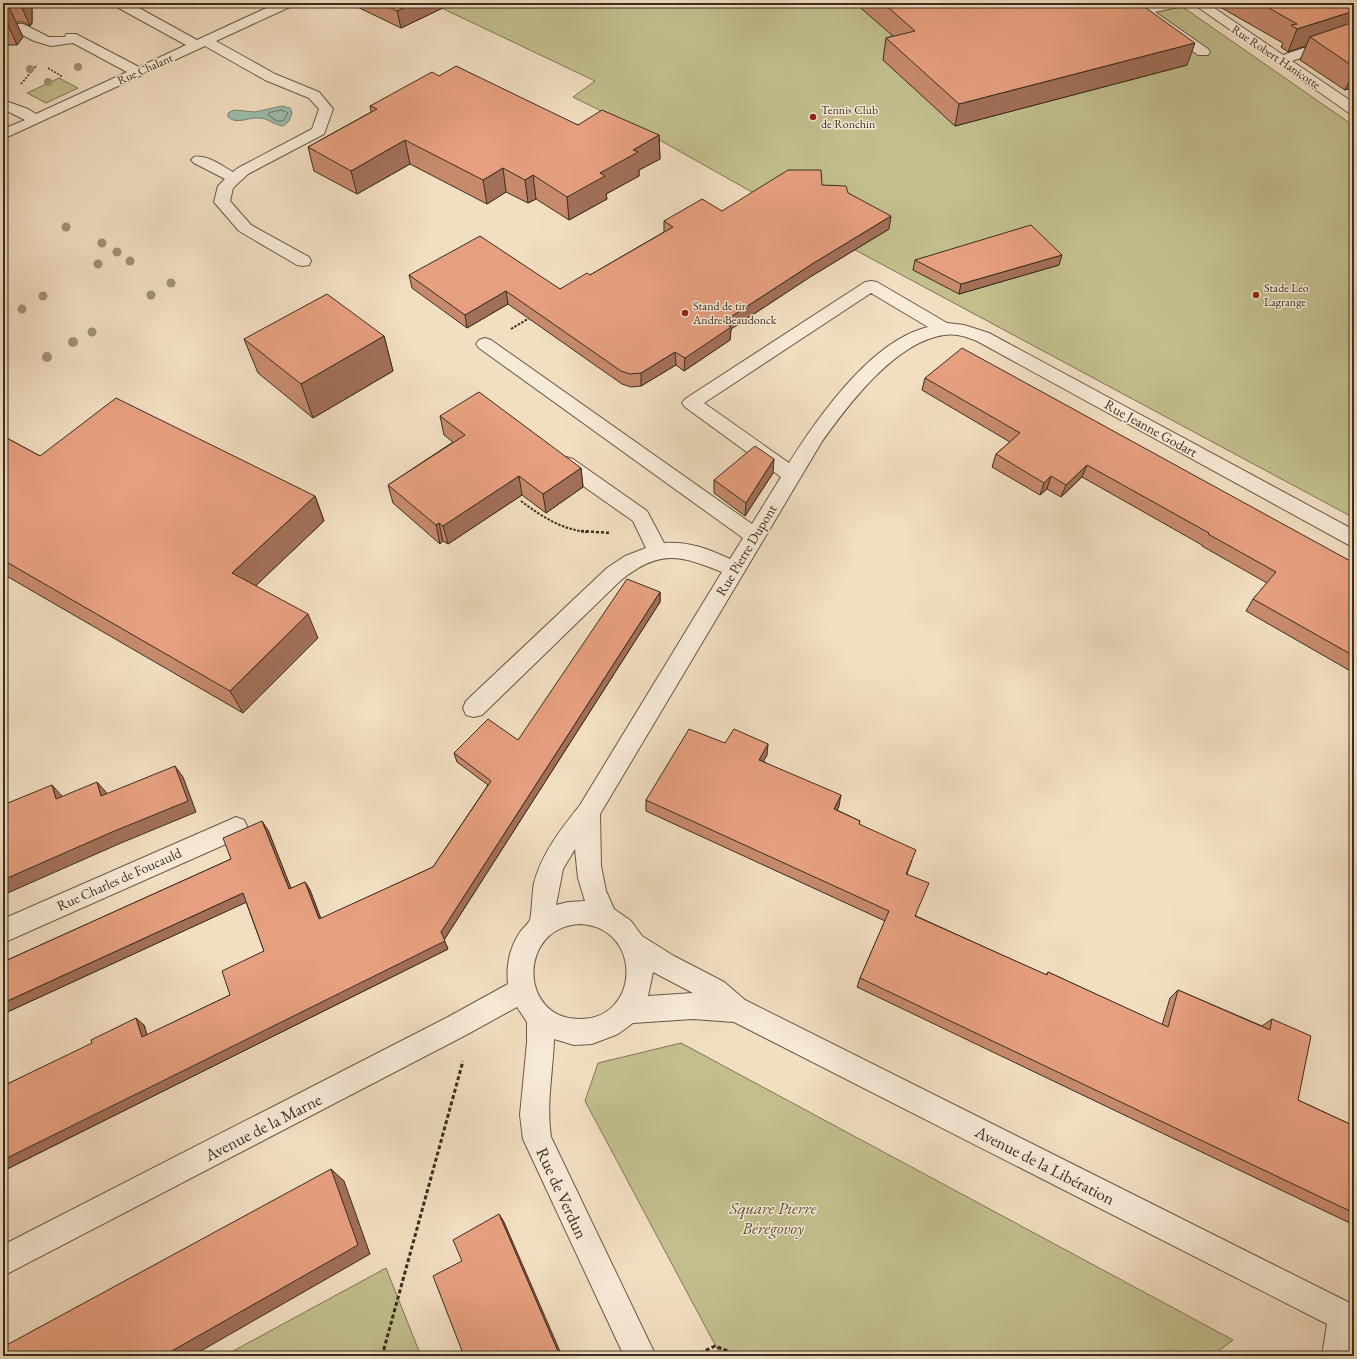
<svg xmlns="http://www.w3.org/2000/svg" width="1357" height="1359" viewBox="0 0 1357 1359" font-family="'EB Garamond',serif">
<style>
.green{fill:#c2bf8d;stroke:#7e7656}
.water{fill:#9cbdad;stroke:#758474}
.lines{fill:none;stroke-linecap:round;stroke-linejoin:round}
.shore{stroke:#6b7666;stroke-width:1}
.minor-casing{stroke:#685a48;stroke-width:2}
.path-far3{stroke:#3a2e1f;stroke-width:1.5;stroke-dasharray:2 1.5;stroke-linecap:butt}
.path-far2{stroke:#3a2e1f;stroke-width:2;stroke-dasharray:2.5 1.5;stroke-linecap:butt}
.path-far1{stroke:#3a2e1f;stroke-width:2.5;stroke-dasharray:3 2;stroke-linecap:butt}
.path{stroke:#3a2e1f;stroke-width:3;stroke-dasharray:4 2.5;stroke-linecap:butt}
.minor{fill:#f7ead7;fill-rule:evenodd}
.tree{fill:#a09177}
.wall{fill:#c78a6d;stroke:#3a2e1f}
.shaded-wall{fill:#a27059;stroke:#3a2e1f}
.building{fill:#e7a07f;stroke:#3a2e1f}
.poi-dot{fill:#8f2418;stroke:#f7ead7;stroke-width:1.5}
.labels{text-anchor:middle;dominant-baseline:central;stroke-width:3;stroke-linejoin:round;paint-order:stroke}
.far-street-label{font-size:12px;fill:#3a2e1f;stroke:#f7ead7}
.far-poi-label{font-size:12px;fill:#3a2e1f;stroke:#f7ead7;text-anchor:start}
.street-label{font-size:14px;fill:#3a2e1f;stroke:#f7ead7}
.near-street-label{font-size:17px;fill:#3a2e1f;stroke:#f7ead7}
.near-park-label{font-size:17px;font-style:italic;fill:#5c523a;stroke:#f7ead7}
</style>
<rect width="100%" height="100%" fill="#f2dec1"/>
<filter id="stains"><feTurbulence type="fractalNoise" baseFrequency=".005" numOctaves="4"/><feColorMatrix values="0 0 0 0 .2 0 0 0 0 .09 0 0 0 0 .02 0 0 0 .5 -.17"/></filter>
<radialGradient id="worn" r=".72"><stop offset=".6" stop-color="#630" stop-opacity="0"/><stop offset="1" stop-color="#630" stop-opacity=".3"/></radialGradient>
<g class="green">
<polygon points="431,3 707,3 713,5 717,3 1177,3 1354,126 1354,518 844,244 656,138 573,97 595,81"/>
<polygon points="59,78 78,88 46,103 27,93"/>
<polygon points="681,1043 1233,1340 1212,1356 721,1356 585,1101 598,1063"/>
<polygon points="386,1268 421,1356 224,1356"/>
</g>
<path class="water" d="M282 106 290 108 292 113 289 121 283 126C274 125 268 118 259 118 249 117 236 125 228 117V113L234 110 255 112Z"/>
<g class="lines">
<polygon class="shore" points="282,110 288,113 283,121 277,121 268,115 269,113"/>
<defs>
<g id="minor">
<path d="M114 3H130L197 40 277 3H293L292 6 216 41 275 74 319 92 333 109 324 134 248 174 233 188 230 201 251 225 309 257 311 261 309 265 303 266 297 265 239 231 214 202 218 186 225 179 194 163 191 160 194 157C207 154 222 166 233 172L238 168 312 129 319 109 309 98 265 80 205 46 3 139V129L25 120 3 109V100L28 109 36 114 127 72 73 43 51 46 34 41 13 30 11 27 13 24H23L49 37H65L66 34H76L139 67 186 45 115 6Z"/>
<polygon points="1161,3 1183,3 1182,6 1155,12 1208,49 1210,52 1208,55 1198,55 1138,11 1140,8"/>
<polygon points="1192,3 1207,3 1283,55 1354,31 1354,39 1292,61 1354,103 1354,114 1349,113"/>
<path d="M871 281 877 282 947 323 964 325 989 333 1354 530V547L1347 544 977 341C967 337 956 333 944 335 895 342 848 405 821 443L600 814 601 866 606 891 614 909 631 921 642 936 674 956 724 982 745 1000 1354 1305V1356H1322L1327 1324 734 1022 693 1019 633 1023 618 1034 592 1044 574 1045 554 1039C553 1072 546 1104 551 1137L656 1356H624L523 1139 520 1115 527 1042V1022L517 1007 466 1035 3 1276V1245L448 1017 508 984C506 965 510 947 520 932 523 928 528 924 530 920 532 913 532 893 534 883 542 853 561 829 580 805L722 572C680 555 660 549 621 580L482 715 474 717 466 715 463 708 466 701 607 568 625 556 646 548 633 521 559 469 556 464 559 459 566 457 573 459 647 511 664 543C688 541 709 549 730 559L743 538 479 348 476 344 479 340 485 338 491 340 752 524 781 477 685 407 682 403 685 399 865 282ZM871 293 928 327C872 340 818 417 789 463L704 403ZM575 849 578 878 585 901 568 902 556 905 563 869ZM580 924C643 927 641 1019 580 1019 518 1019 518 927 580 924ZM653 972 693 993 648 996Z"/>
<polygon points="236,817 244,820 248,828 244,836 3,943 3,919"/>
</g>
</defs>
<use href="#minor" class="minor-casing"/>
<g class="path-far3">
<polyline points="48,68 63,77"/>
<polyline points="21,84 37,65"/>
</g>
<g class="path-far2">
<polyline points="511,329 531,317"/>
<path d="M521 501C541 516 562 530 588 532"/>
</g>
<polyline class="path-far1" points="581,531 611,533"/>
<g class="path">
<polyline points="382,1356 463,1061"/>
<polyline points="694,1356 715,1346 740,1356"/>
</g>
<use href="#minor" class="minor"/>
</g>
<g class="tree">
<circle cx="78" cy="67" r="4"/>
<circle cx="30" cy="69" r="4"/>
<circle cx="48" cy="82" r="4"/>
<circle cx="66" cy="227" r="4.5"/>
<circle cx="102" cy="243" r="4.5"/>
<circle cx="117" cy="252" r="4.5"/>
<circle cx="130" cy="261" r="4.5"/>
<circle cx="98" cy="264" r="4.5"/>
<circle cx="171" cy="283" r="4.5"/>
<circle cx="151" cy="295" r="4.5"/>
<circle cx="43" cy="296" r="4.5"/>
<circle cx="22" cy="309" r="4.5"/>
<circle cx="92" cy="332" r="4.5"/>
<circle cx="73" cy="342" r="5"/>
<circle cx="47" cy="357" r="5"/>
</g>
<g class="wall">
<polygon points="3,3 29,3 32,9 32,23 30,26 23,22 16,22 23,37 17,45 5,45 3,44"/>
<polygon points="349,3 449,3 449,5 401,28"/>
<polygon points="855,3 1139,3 1187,65 955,126 883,60 886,38 893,36"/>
<polygon points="1213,3 1354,3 1354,87 1345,90 1300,60 1306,46 1288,52 1281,47 1283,43"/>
<polygon points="439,76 578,125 659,135 660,159 639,170 639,176 606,194 607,199 569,220 536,199 528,203 506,192 487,204 410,164 357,194 314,171 308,147 371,112 370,106"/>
<polygon points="822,185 848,193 889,229 810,277 731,329 730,340 684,371 676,365 641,386 631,387 622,384 508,304 467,328 412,288 409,275 560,289 590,275 664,232 664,221 722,211"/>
<polygon points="915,260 1059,265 959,294 913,270"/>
<polygon points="384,336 393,371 313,418 258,373 244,339"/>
<polygon points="925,378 1354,563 1354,673 1246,611 1253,599 1267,583 1202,546 1202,545 1082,477 1061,497 1047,489 1040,495 992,467 996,454 1010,442 922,390"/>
<polygon points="440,416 581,468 583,487 546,513 522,495 448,544 443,541 440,544 393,503 388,485 453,442 444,435"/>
<polygon points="3,436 40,456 315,496 324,521 255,586 318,638 243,713 3,574"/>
<polygon points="773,473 745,516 714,493 714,480"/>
<polygon points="660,592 660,602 444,940 448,949 3,1171 3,1082 7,1084 144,1025 147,1035 230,995 264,951 246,902 3,1014 3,962 231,859 268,830 291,889 305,882 310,890 321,919 433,867 488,785 457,762 454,753 518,740"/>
<polygon points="725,743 767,755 763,761 839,806 837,810 860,821 859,825 912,860 907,874 916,916 1046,975 1048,972 1162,1025 1170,998 1178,990 1262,1026 1272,1019 1298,1100 1354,1126 1354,1225 857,987 860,978 885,921 646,811 646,800"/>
</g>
<g class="shaded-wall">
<polygon points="20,3 29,3 32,9 32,23 30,26"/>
<polygon points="414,3 449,3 449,5 401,28 397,11"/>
<polygon points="8,5 23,37 17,45 3,14 3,12"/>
<polygon points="1354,11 1354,30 1310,37 1306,46 1288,52 1297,29"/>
<polygon points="1195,43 1187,65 955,126 959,104"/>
<polygon points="1354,72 1354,87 1345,90"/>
<polygon points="659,135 660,159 639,170 639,176 606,194 607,199 569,220 567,197 633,150"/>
<polygon points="405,140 410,164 357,194 351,171"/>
<polygon points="503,168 506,192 487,204 483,180"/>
<polygon points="533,175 536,199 528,203 525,180"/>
<polygon points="891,216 889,229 810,277 731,329 730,340 684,371 685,358 723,322 812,264"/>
<polygon points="1062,255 1059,265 959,294 961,284"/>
<polygon points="506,291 508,304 467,328 465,315"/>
<polygon points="384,336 393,371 313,418 301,384"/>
<polygon points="675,352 676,365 641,386 641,373"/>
<polygon points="774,459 773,473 745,516 746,503"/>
<polygon points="1087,465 1082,477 1061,497 1066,485"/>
<polygon points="581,468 583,487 546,513 543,494"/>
<polygon points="519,476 522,495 448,544 443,526"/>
<polygon points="1051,476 1047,489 1040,495 1044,483"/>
<polygon points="315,496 324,521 244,597 232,573"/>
<polygon points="439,523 443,541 440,544 436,525"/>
<polygon points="660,592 660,602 444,940 448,949 3,1171 3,1160 441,932"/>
<polygon points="308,614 318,638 243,713 230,691"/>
<polygon points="768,744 767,755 758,771 759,760"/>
<polygon points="175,766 183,777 196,812 121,843 3,895 3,880"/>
<polygon points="97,782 106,792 110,807 101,796"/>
<polygon points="52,785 62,796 66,810 56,799"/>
<polygon points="841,795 839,806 832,820 834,809"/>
<polygon points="262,821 268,830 295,898 289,889"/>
<polygon points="305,882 310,890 324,927 319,919"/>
<polygon points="243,893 249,901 3,1014 3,1003"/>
<polygon points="136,1018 144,1025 150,1044 142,1037"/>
<polygon points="3,1082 7,1084 3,1090"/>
<polygon points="331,1169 344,1181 370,1254 192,1356 163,1356"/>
<polygon points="499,1214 504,1222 562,1356 560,1356"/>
</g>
<g class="building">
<polygon points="3,3 5,3 8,5 3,12"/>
<polygon points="381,3 414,3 397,11"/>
<polygon points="883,3 1139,3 1195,43 959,104 886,38 915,31"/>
<polygon points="1260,3 1354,3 1354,11 1297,29 1291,25 1297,24"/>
<polygon points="1354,22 1354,67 1310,37"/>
<polygon points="456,66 578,125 602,110 659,135 633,150 638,152 600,173 605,176 567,197 533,175 525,180 503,168 483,180 405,140 351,171 308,147 377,109 370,106 432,72 439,76"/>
<polygon points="788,170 821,170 822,185 846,186 848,193 891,216 812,264 723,322 731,327 685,358 675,352 641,373 630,374 621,371 506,291 465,315 409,275 480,236 560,289 587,273 590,275 673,227 664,221 702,199 722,211"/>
<polygon points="1031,225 1062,255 961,284 915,260"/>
<polygon points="327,294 384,336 301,384 244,339"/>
<polygon points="962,348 1354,563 1354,656 1253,599 1276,572 1208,534 1209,533 1087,465 1066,485 1051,476 1044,483 996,454 1020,433 925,378"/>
<polygon points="479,392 581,468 543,494 519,476 443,526 439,523 436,525 388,485 465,435 440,416"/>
<polygon points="116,398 315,496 232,573 308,614 230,691 3,560 3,436 40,456"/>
<polygon points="755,446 774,459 746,503 714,480"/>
<polygon points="627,579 660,592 441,932 445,941 3,1160 3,1086 92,1043 91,1040 136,1018 142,1037 230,995 222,971 264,951 243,893 3,1003 3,962 231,859 223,838 262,821 289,889 305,882 319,919 433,867 491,781 454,753 488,719 518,740"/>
<polygon points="689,729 725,743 734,729 768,744 759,760 841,795 834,809 860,821 859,824 916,850 906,874 929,883 915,916 1047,975 1048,972 1168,1027 1178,990 1270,1030 1272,1019 1311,1036 1298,1100 1354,1126 1354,1213 860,978 889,911 646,800"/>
<polygon points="175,766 188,801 112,832 3,880 3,805 52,785 56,799 97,782 101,796"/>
<polygon points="331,1169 358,1245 163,1356 3,1356 3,1347"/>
<polygon points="499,1214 560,1356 464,1356 433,1276 462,1261 453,1240"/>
</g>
<g class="poi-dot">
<circle cx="813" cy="117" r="4"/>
<circle cx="1256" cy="295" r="4"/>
<circle cx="685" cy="313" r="4"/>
</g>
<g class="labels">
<g class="far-street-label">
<text transform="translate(1276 57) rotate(34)">Rue Robert Hanicotte</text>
<text transform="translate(145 69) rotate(-24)">Rue Chalant</text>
</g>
<g class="far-poi-label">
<text x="821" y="110">Tennis Club<tspan x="821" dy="14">de Ronchin</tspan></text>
<text x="1264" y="288">Stade Léo<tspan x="1264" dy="14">Lagrange</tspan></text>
<text x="693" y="306">Stand de tir<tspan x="693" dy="14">Andre Beaudonck</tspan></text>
</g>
<g class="street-label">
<text transform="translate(1151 428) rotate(29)">Rue Jeanne Godart</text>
<text transform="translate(746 550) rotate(-59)">Rue Pierre Dupont</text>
<text transform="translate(119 879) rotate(-24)">Rue Charles de Foucauld</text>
</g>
<g class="near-street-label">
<text transform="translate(263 1127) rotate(-27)">Avenue de la Marne</text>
<text transform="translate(1045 1165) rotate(27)">Avenue de la Libération</text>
<text transform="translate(562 1193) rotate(65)">Rue de Verdun</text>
</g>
<g class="near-park-label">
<text x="773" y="1208">Square Pierre<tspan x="773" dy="20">Bérégovoy</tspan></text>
</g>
</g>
<rect width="1357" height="1359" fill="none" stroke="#f2dec1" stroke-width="16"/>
<rect x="4" y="4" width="1349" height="1351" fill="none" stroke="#3a2e1f" stroke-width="2"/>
<rect x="8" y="8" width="1341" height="1343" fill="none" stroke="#3a2e1f"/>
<rect width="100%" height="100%" filter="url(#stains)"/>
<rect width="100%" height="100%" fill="url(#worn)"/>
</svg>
